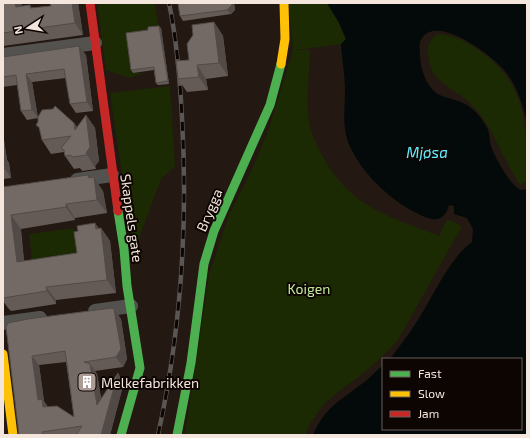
<svg xmlns="http://www.w3.org/2000/svg" width="530" height="438" viewBox="0 0 530 438" font-family="'Exo 2',sans-serif">
<style>
.green{fill:#1c2a03}
.water{fill:#040909}
.lines{fill:none;stroke-linecap:round;stroke-linejoin:round}
.street{stroke:#53524f;stroke-width:14}
.fast{stroke:#4caf50;stroke-width:9}
.slow{stroke:#ffc107;stroke-width:9}
.jam{stroke:#c62828;stroke-width:9}
.rail-casing{stroke:#595653;stroke-width:4.5}
.rail{stroke:#0d0502;stroke-width:3;stroke-dasharray:9;stroke-linecap:butt}
.wall{fill:#645b57;fill-rule:evenodd}
.shaded-wall{fill:#514a47}
.building{fill:#746a65;stroke:#514a47;fill-rule:evenodd}
.labels{text-anchor:middle;dominant-baseline:central;stroke-width:4;stroke-linejoin:round;paint-order:stroke}
.street-label{font-size:14px;fill:#f4e5dd;stroke:#0d0502}
.park-label{font-size:14px;fill:#c2ec97;stroke:#0d0502}
.poi-label{font-size:14px;fill:#f4e5dd;stroke:#0d0502;text-anchor:start}
.water-label{font-size:15px;font-style:italic;fill:#66ebff;stroke:#0d0502}
</style>
<rect width="100%" height="100%" fill="#231812"/>
<g class="green">
<polygon points="97,3 155,3 159,28 126,33 132,73 144,73 130,78 106,70"/>
<path d="M289 3H327L339 23 346 40 341 44 296 50H310C310 71 306 91 308 111 308 126 315 142 322 155 349 207 388 216 439 236L447 219 462 226 398 340C386 353 374 365 360 376 334 395 318 404 305 435H185L209 274 229 215 251 172 269 128 293 51Z"/>
<path d="M438 34C454 35 467 42 480 51 528 85 527 128 527 181L520 185 517 180C501 156 493 127 473 106 463 94 440 85 433 72 427 59 424 41 438 34Z"/>
<polygon points="170,86 175,166 161,179 138,241 135,244 132,243 110,93"/>
<polygon points="74,228 78,261 33,267 29,234"/>
</g>
<path class="water" d="M327 3H527V123C523 106 518 89 508 75 498 59 438 13 422 38 418 43 420 50 420 56 421 71 427 90 442 96 450 99 458 100 465 104 473 108 482 118 486 126 490 132 489 139 491 146 494 156 511 187 521 190L527 189V435H313C325 408 337 403 359 386 368 380 375 372 383 365V429H521V359H390C398 348 406 338 414 326 430 303 449 258 472 242L473 229 467 218 454 214V206L449 205C446 216 440 222 428 218 396 207 360 173 348 142 342 125 345 107 345 90 345 75 342 60 341 44L346 39 339 23Z"/>
<g class="lines">
<g class="street">
<polyline points="3,55 95,43"/>
<polyline points="77,180 112,175"/>
<polyline points="95,311 131,306"/>
<polyline points="3,323 40,318"/>
</g>
<g class="fast">
<polyline points="118,211 124,249 127,286 140,368 121,435"/>
<polyline points="177,435 191,363 204,264 214,231 270,105 281,64"/>
</g>
<g class="slow">
<polyline points="281,64 285,39 284,3"/>
<polyline points="3,354 13,435"/>
</g>
<polyline class="jam" points="90,3 118,211"/>
<defs>
<path id="rail" d="M158 435C181 331 188 224 182 118 180 79 177 41 169 3"/>
</defs>
<use href="#rail" class="rail-casing"/>
<use href="#rail" class="rail"/>
</g>
<g class="wall">
<polygon points="3,3 21,3 22,6 30,5 32,8 51,6 50,3 78,3 83,35 3,46"/>
<polygon points="182,3 234,3 235,10 231,14 183,21 180,16"/>
<polygon points="214,22 223,36 228,76 206,79 208,90 187,92 178,79 189,60"/>
<polygon points="161,28 169,84 158,85 156,83 154,70 133,73 131,70 148,30"/>
<polygon points="86,55 93,111 76,113 70,104 66,78 32,82 38,118 27,120 21,111 17,85 3,87 3,57"/>
<polygon points="86,115 95,128 99,161 95,166 96,169 82,171 80,168 74,169 65,156 64,153 64,152 51,154 42,140 40,129 36,125 74,123 77,127"/>
<polygon points="3,134 7,160 9,163 11,178 3,179"/>
<polygon points="91,178 103,191 107,213 75,218 75,220 21,229 24,261 77,253 99,228 101,228 110,241 116,293 56,300 56,304 11,311 8,308 3,301 3,187"/>
<path d="M114 309 121 319 127 359 123 367 95 371 97 374 101 398 124 382 110 435H19L6 327ZM66 362 74 417 48 407 44 401 39 365Z"/>
</g>
<g class="shaded-wall">
<polygon points="15,3 21,3 21,4 24,19 16,7"/>
<polygon points="72,3 78,3 83,35 75,23"/>
<polygon points="232,3 234,3 235,10 231,14 227,10"/>
<polygon points="214,22 223,36 228,76 219,63"/>
<polygon points="159,26 161,28 169,84 168,81"/>
<polygon points="79,46 86,55 93,111 87,102"/>
<polygon points="197,65 206,79 208,90 199,77"/>
<polygon points="26,74 32,82 38,118 32,110"/>
<polygon points="86,115 95,128 99,161 95,166 96,169 87,155 86,153"/>
<polygon points="74,123 83,136 75,130"/>
<polygon points="3,134 7,160 9,163 11,178 5,169 3,157"/>
<polygon points="88,175 95,184 94,177 103,191 107,213 97,200 89,178"/>
<polygon points="66,204 75,218 75,220 66,207"/>
<polygon points="11,215 21,229 21,237 26,275 17,262 12,223"/>
<polygon points="95,223 102,232 101,228 110,241 116,293 107,280"/>
<polygon points="46,287 56,300 56,304 47,291"/>
<polygon points="114,309 121,319 127,359 123,367 116,357"/>
<polygon points="32,356 39,365 44,401 49,409 50,417 38,400"/>
<polygon points="90,364 97,374 104,415 97,405"/>
<polygon points="118,373 124,382 110,435 101,435"/>
</g>
<g class="building">
<polygon points="3,3 15,3 16,7 30,5 30,8 51,6 50,3 72,3 75,23 3,33"/>
<polygon points="182,3 232,3 232,5 227,10 180,16 178,4"/>
<polygon points="214,22 219,63 197,65 199,77 178,79 176,61 189,60 187,44 193,35 192,25"/>
<polygon points="159,26 168,81 156,83 154,67 131,70 126,33 148,30 148,27"/>
<polygon points="79,46 87,102 70,104 64,69 26,74 32,110 21,111 16,75 3,77 3,57"/>
<polygon points="55,106 74,123 75,130 86,115 90,147 86,153 87,155 73,157 70,155 65,156 64,150 61,148 71,136 42,140 39,127 36,125 38,122 38,117 42,110 53,109"/>
<polygon points="3,156 5,169 3,169"/>
<polygon points="88,175 89,178 94,177 97,200 66,204 66,207 11,215 12,223 17,262 77,253 74,232 78,231 77,226 95,223 96,229 101,228 107,280 46,287 47,291 3,298 3,187"/>
<path d="M112 308 114 309 121 349 116 357 84 362 90 364 97 405 118 373 101 435H76L82 426 42 432 43 435H19L6 327 8 323 28 319ZM65 351 67 364 74 417 57 406 43 407 42 399 38 400 32 356Z"/>
</g>
<defs>
<symbol id="building-square" viewBox="-11 -11 22 22"><rect x="-9" y="-9" width="18" height="18" rx="4" fill="#ab9d96" stroke="#0d0502"/><path d="M-4-6H4V6H1V3H-1V6H-4ZM-2.5-4.3h1.7v1.8h-1.7ZM.8-4.3h1.7v1.8H.8ZM-2.5-1h1.7V.8h-1.7ZM.8-1h1.7V.8H.8Z" fill="#fff"/></symbol>
</defs>
<g fill-rule="evenodd">
<use href="#building-square" x="76" y="371" width="22" height="22"/>
</g>
<g class="labels">
<g class="street-label">
<text transform="translate(209 210) rotate(-67)">Brygga</text>
<text transform="translate(132 218) rotate(82)">Skappels gate</text>
</g>
<g class="park-label">
<text x="309" y="288">Koigen</text>
</g>
<g class="poi-label">
<text x="101" y="382">Melkefabrikken</text>
</g>
<g class="water-label">
<text x="427" y="152">Mjøsa</text>
</g>
</g>
<rect width="530" height="438" fill="none" stroke="#f4e5dd" stroke-width="8"/>
<rect x="382" y="358" width="140" height="72" fill="#0d0502" stroke="#695f5a"/>
<rect x="390" y="371" width="20" height="6" fill="#4caf50" stroke="#695f5a"/>
<text x="418" y="378" font-size="12" fill="#f4e5dd">Fast</text>
<rect x="390" y="391" width="20" height="6" fill="#ffc107" stroke="#695f5a"/>
<text x="418" y="398" font-size="12" fill="#f4e5dd">Slow</text>
<rect x="390" y="411" width="20" height="6" fill="#c62828" stroke="#695f5a"/>
<text x="418" y="418" font-size="12" fill="#f4e5dd">Jam</text>
<g transform="translate(28 28) rotate(258)" stroke="#0d0502" stroke-width="3" paint-order="stroke">
<path d="M0-3L7 15L0 10L-7 15Z" fill="#f4e5dd"/>
<text y="-6" font-size="11" font-weight="bold" text-anchor="middle" fill="#f4e5dd">N</text>
</g>
</svg>
